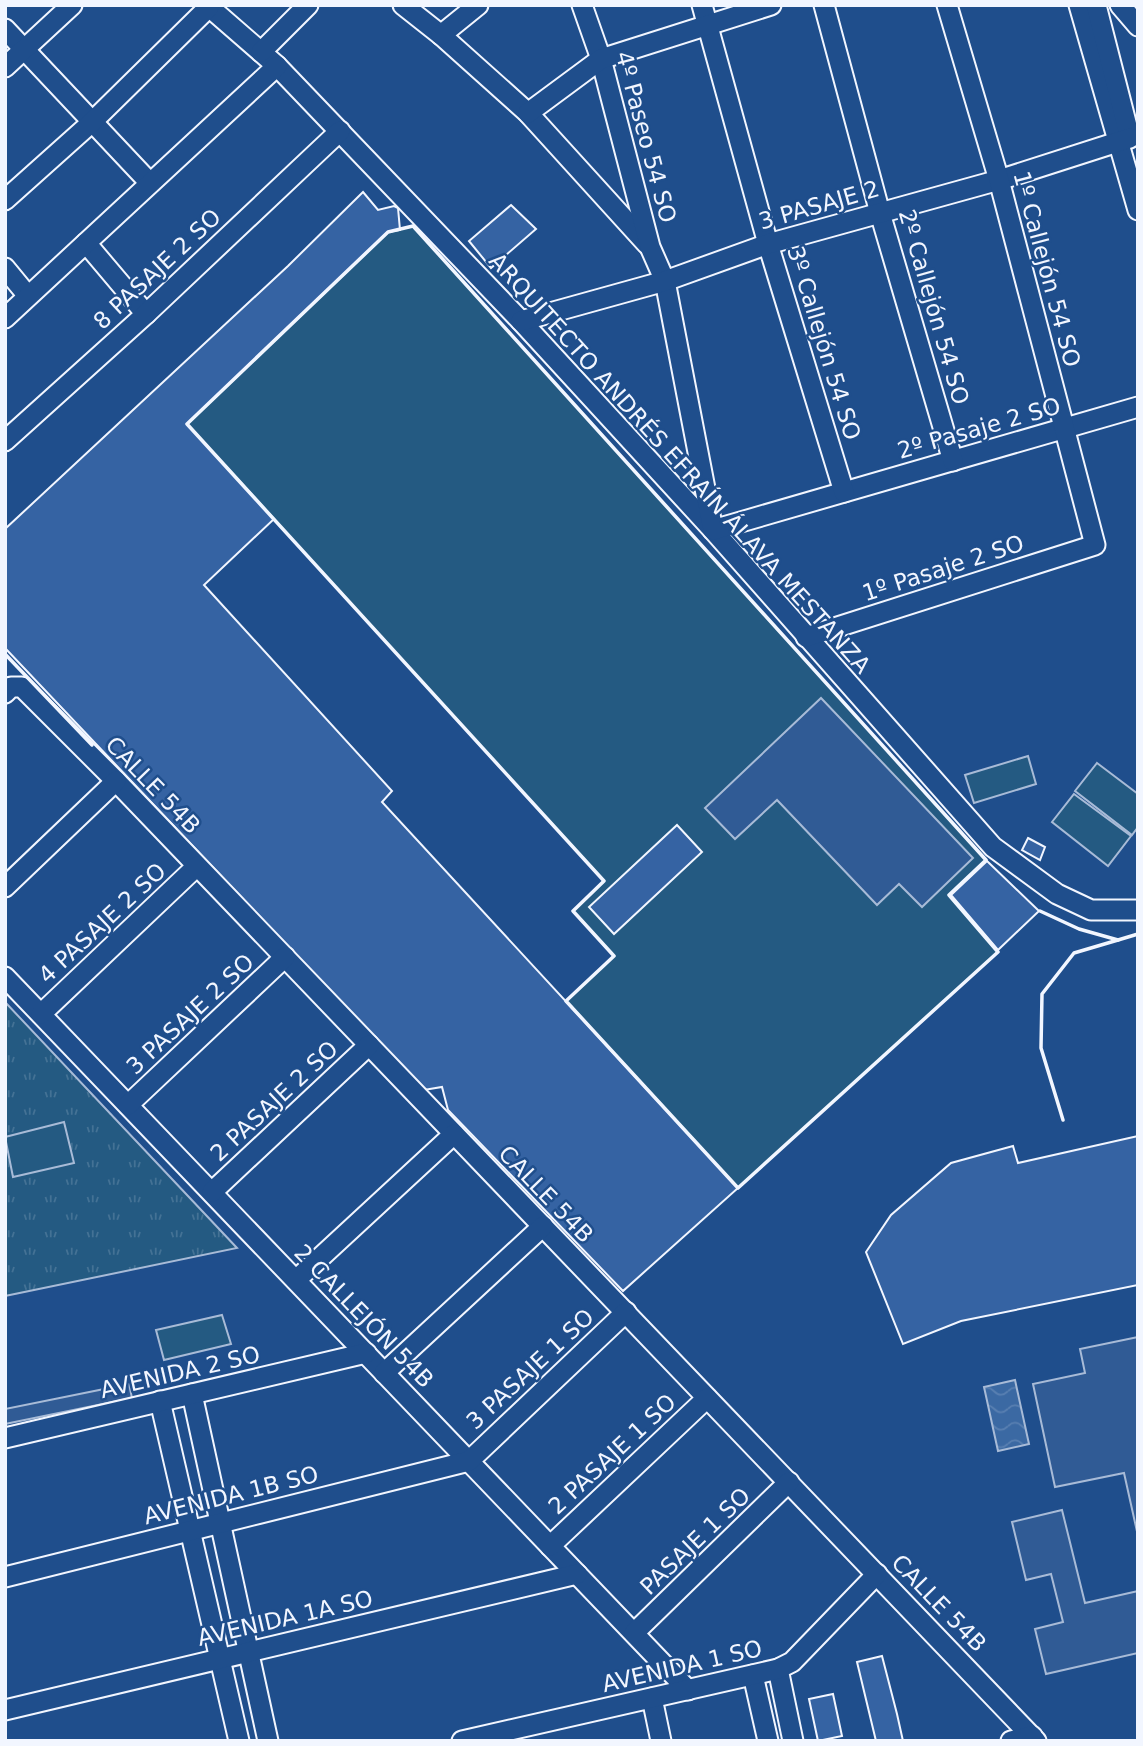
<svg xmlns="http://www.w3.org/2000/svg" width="1143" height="1746" viewBox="0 0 1143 1746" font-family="'DejaVu Sans',sans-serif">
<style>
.grass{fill:url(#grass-tufts);stroke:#a8bbd7;stroke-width:2}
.pitch{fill:#245a82;stroke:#a8bbd7;stroke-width:2}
.parking{fill:#305b95;stroke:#a8bbd7;stroke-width:2}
.water{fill:url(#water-waves);stroke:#a8bbd7;stroke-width:2}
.building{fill:#3563a3;stroke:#f2f6ff;stroke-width:2}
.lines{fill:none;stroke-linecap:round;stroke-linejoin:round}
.minor-casing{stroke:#f2f6ff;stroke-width:23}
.minor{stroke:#1f4e8c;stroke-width:19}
.wall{stroke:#f2f6ff;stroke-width:3.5}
.labels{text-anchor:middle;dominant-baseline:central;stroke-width:5;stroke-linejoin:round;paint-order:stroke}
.street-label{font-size:23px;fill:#f2f6ff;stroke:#1f4e8c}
</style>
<defs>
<pattern id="grass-tufts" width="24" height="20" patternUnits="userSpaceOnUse" patternTransform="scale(1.75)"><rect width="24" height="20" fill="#245a82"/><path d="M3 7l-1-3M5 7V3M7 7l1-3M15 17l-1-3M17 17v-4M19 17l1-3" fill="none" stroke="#447295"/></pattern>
<pattern id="water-waves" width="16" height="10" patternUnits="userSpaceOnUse" patternTransform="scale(1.75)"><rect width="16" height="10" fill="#3b69a3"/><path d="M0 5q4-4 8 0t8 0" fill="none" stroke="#587fb1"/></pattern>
</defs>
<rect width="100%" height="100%" fill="#1f4e8c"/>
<polygon class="grass" points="5,1002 237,1248 5,1296"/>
<g class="pitch">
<polygon points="413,226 986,860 949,895 998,952 738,1188 566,1001 614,956 573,911 604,881 187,424 388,232"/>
<polygon points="1028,756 1036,784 974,803 965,775"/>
<polygon points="1097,763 1138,794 1138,827 1132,835 1075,791"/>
<polygon points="1074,794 1131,836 1108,866 1052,822"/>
<polygon points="64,1122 74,1163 13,1177 5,1137"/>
<polygon points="222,1315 231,1344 164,1360 156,1330"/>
</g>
<g class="parking">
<polygon points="821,698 973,858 922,907 899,884 877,905 777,800 735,839 705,808"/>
<polygon points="1138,1337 1138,1536 1124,1473 1055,1487 1033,1384 1085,1373 1080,1349"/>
<polygon points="129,1384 132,1398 5,1424 5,1409"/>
<polygon points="1062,1510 1085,1603 1138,1591 1138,1653 1046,1674 1035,1629 1063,1622 1051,1574 1026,1580 1012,1522"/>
</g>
<polygon class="water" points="1015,1380 1029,1444 998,1451 984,1387"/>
<g class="building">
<polygon points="363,192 378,210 394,206 398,208 400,230 388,232 187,424 274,519 204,585 392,791 382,802 738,1188 623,1291 448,1110 442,1087 424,1090 5,648 5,529 288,266"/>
<polygon points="511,205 536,229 491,268 469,241"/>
<polygon points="677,825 702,852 614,934 589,907"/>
<polygon points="1028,838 1045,847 1040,860 1022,850"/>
<polygon points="987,861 1039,911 998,950 951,895"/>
<polygon points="1138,1136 1138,1285 961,1321 903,1344 866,1252 891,1215 951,1163 1013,1146 1018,1163"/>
<polygon points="882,1656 897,1714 903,1741 876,1741 857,1662"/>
<polygon points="833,1694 842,1736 818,1741 809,1699"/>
</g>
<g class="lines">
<defs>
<g id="minor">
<polyline points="207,5 277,66 521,321 713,530 993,847 1057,894 1091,910 1138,910"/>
<polyline points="403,5 441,35 528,113 647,244"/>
<polyline points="582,5 601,59 650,247 665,281 713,530 1138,407"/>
<polyline points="702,5 768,244 844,492"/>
<polyline points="824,5 880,213 953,461"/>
<polyline points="1079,5 1138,210"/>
<polyline points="1096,5 1128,130"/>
<polyline points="1120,5 1138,26"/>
<polyline points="5,29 150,183"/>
<polyline points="441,35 478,5"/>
<polyline points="261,52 308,5"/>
<polyline points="5,67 72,5"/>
<polyline points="528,113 601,59 771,5"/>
<polyline points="5,200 91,123 209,7"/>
<polyline points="86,243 146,314"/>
<polyline points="5,268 28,296"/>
<polyline points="5,318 277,66"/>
<polyline points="521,321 665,281 768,244 999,180 1130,138"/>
<polyline points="5,441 146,314 340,131"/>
<polyline points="806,637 1095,545 999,180 947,5"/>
<polyline points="5,693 11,687 22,687 116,781 1036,1741"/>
<polyline points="5,887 116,781"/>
<polyline points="5,977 688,1690"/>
<polyline points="41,1014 197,866"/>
<polyline points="128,1105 285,957"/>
<polyline points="212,1192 369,1045"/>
<polyline points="296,1280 454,1134"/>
<polyline points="384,1373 543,1226"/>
<polyline points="192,1394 268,1741"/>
<polyline points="160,1401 239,1741"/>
<polyline points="5,1438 366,1353"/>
<polyline points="550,1546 707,1398"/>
<polyline points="5,1577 469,1461 626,1312"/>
<polyline points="634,1633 789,1482"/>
<polyline points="778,1669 793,1741"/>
<polyline points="753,1675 768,1741"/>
<polyline points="652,1698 661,1741"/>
<polyline points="5,1710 577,1574"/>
<polyline points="462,1741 778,1669 792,1662 877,1574"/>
<polyline points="1011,1741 1032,1736"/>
</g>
</defs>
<use href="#minor" class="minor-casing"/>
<use href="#minor" class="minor"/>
<g class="wall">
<polygon points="413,226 986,860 949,895 998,952 738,1188 566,1001 614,956 573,911 604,881 187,424 388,232"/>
<polyline points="5,654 92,745"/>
<polyline points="1040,911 1079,929 1118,940 1138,934"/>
<polyline points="1063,1120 1041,1048 1042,994 1074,953 1118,940"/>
</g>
</g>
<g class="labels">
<g class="street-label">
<text transform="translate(646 137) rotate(75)">4º Paseo 54 SO</text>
<text transform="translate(819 205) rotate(-16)">3 PASAJE 2</text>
<text transform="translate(157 269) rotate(-43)">8 PASAJE 2 SO</text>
<text transform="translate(1047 269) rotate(75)">1º Callejón 54 SO</text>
<text transform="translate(934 307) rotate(74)">2º Callejón 54 SO</text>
<text transform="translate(824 343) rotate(73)">3º Callejón 54 SO</text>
<text transform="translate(979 428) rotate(-16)">2º Pasaje 2 SO</text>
<text transform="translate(680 463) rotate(48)">ARQUITECTO ANDRÉS EFRAÍN ÁLAVA MESTANZA</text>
<text transform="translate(943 568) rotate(-18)">1º Pasaje 2 SO</text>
<text transform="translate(153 785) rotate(46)">CALLE 54B</text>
<text transform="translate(102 923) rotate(-43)">4 PASAJE 2 SO</text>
<text transform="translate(190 1014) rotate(-43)">3 PASAJE 2 SO</text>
<text transform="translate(274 1101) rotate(-43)">2 PASAJE 2 SO</text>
<text transform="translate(546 1194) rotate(46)">CALLE 54B</text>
<text transform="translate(364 1316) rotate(46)">2 CALLEJÓN 54B</text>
<text transform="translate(530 1369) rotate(-43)">3 PASAJE 1 SO</text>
<text transform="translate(180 1372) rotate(-13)">AVENIDA 2 SO</text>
<text transform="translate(612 1454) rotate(-43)">2 PASAJE 1 SO</text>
<text transform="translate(231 1495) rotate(-14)">AVENIDA 1B SO</text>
<text transform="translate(695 1541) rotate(-44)">PASAJE 1 SO</text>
<text transform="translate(939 1603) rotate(46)">CALLE 54B</text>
<text transform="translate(285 1618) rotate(-13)">AVENIDA 1A SO</text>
<text transform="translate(682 1666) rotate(-13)">AVENIDA 1 SO</text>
</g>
</g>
<rect width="1143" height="1746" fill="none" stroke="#f2f6ff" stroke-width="14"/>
</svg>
